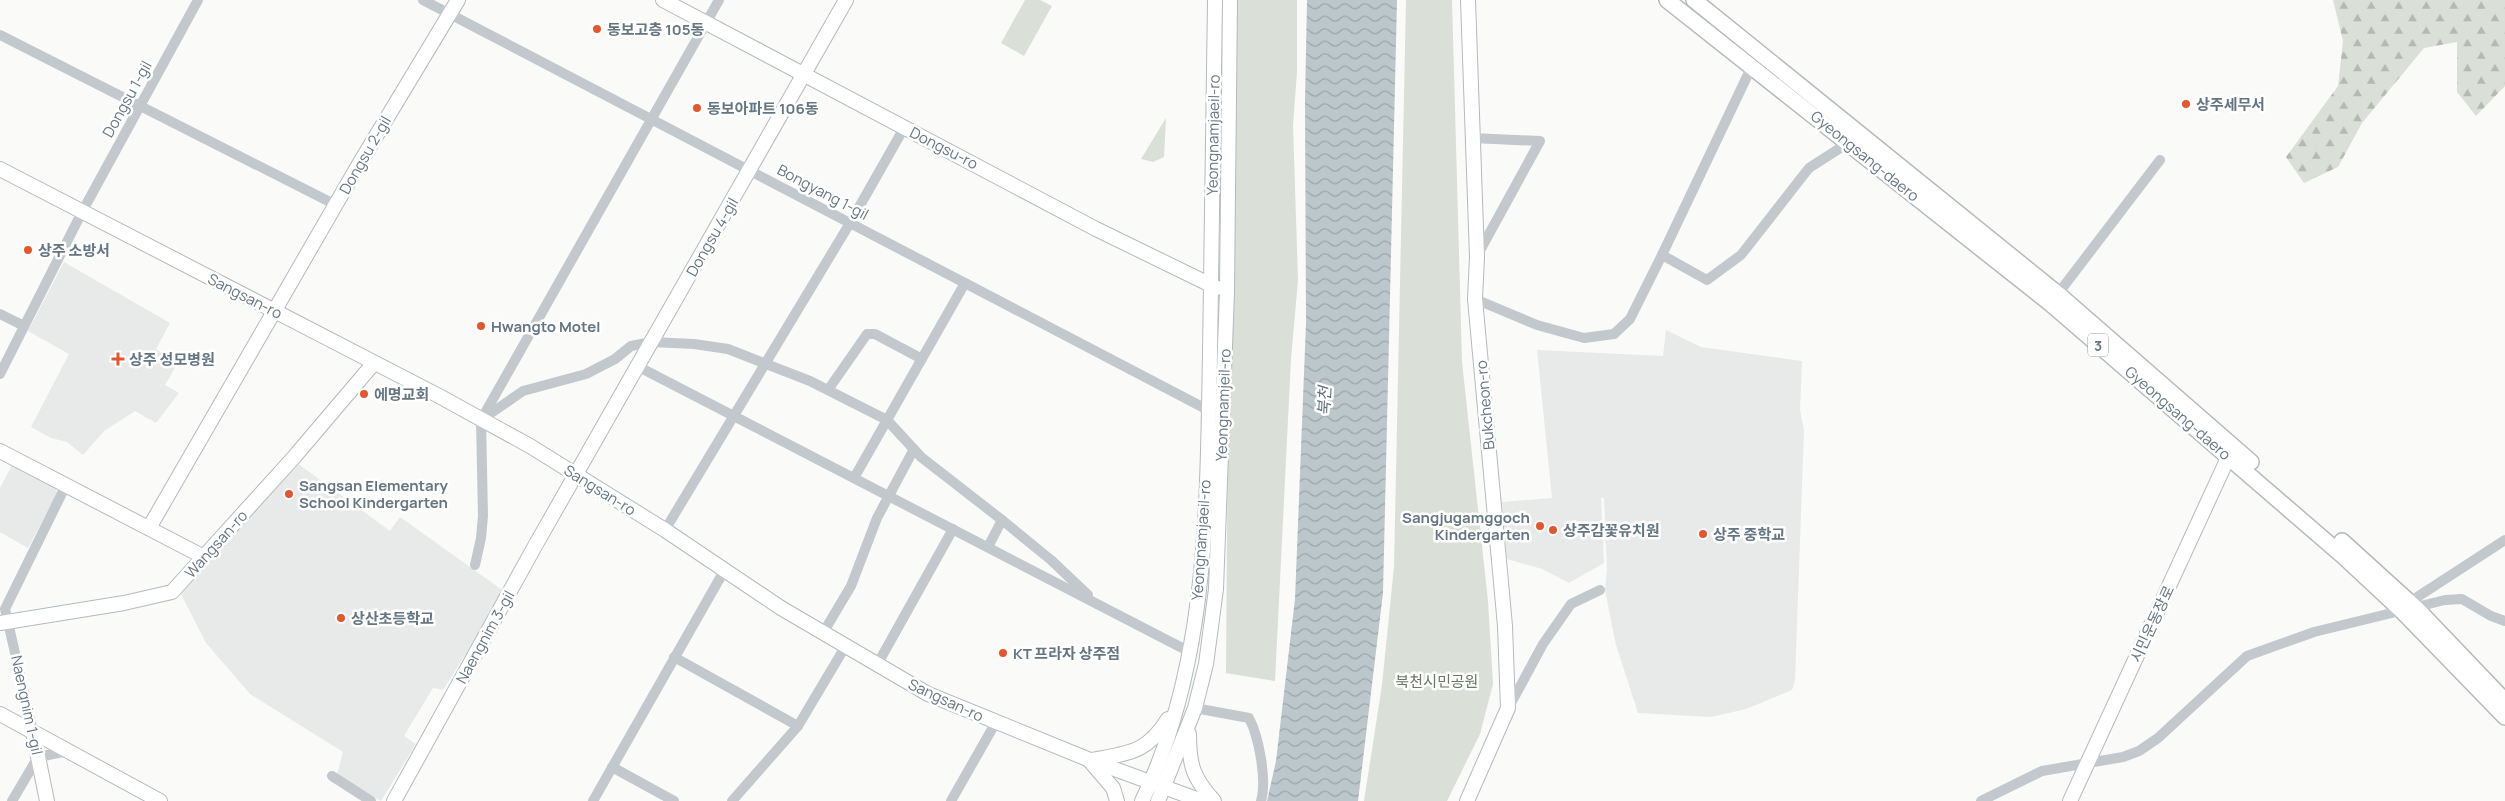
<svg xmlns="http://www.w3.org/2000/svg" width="2505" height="801" viewBox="0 0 2505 801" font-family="Manrope,'Noto Sans KR',sans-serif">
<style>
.built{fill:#e8e9e9}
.forest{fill:url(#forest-firs)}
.park{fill:#dadfd7}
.water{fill:url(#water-waves)}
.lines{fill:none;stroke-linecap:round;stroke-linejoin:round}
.secondary-casing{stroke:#b3babf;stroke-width:16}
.primary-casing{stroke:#b5babe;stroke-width:18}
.street{stroke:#c3c8cc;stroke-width:10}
.secondary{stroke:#fff;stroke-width:14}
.primary{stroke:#fff;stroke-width:15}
.poi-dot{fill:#e4572e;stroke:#fff;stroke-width:2}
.labels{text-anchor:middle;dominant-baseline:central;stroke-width:5;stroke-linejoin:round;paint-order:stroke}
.shield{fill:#fff;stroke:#939fa8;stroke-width:1}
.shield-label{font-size:14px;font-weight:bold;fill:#657683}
.poi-label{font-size:15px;font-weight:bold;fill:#657683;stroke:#fff;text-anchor:start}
.street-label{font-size:15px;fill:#657683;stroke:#fff}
.park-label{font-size:15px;fill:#687a64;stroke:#fff}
.water-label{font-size:16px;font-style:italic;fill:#60757c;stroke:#fff}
</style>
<defs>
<pattern id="forest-firs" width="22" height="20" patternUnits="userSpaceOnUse" patternTransform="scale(1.25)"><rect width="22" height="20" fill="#dadfd7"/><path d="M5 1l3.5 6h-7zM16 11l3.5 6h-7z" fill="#b4b9b4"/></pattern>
<pattern id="water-waves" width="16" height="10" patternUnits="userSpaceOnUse" patternTransform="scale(1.25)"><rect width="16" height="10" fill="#bbc7cb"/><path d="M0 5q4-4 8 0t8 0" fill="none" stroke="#9ca6aa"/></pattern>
</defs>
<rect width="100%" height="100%" fill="#fafaf8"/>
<g class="built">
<polygon points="64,262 170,323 156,349 177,364 165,385 179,393 156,423 135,411 104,431 83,455 67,442 51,438 31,427 69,354 28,331"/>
<polygon points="1666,330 1701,347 1802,361 1800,410 1804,430 1795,680 1792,690 1746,709 1711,717 1638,713 1616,645 1605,590 1607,569 1604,498 1601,498 1604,563 1569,583 1542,569 1507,559 1502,502 1552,498 1537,350 1663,356"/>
<polygon points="13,463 55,486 57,493 28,548 0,532 0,488"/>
<polygon points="297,463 390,531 400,517 505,592 443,690 433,688 404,736 416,744 381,801 337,775 343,752 250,694 206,643 181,594"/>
</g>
<polygon class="forest" points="2333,0 2505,0 2505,86 2476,116 2457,92 2457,42 2424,48 2362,123 2338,167 2304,183 2286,157 2338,86 2343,41"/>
<g class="park">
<polygon points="1025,0 1040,0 1052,6 1024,56 1001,43"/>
<polygon points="1231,0 1297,0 1297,72 1293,125 1298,280 1291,359 1275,681 1226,673"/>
<polygon points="1406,0 1452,0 1462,362 1488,601 1493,684 1480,734 1447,801 1364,801 1382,685 1394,567"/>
<polygon points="1166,118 1164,157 1153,162 1141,159"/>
</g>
<polygon class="water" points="1307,0 1397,0 1383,593 1358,801 1267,801 1276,761 1295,599 1306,323 1305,101"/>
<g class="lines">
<defs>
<g id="secondary">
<polyline points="663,0 1096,229 1217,288"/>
<polyline points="0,169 439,396 530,446 665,530 781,608 928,694 1090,760 1202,801"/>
<polyline points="0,451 204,557"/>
<polyline points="149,528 358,166 458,0"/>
<polyline points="0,623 124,603 172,592 295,456 374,363"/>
<polyline points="0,714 160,801"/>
<polyline points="33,732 47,801"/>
<path d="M1189 734C1189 765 1193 778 1214 801"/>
<path d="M1092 760C1129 753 1147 753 1168 719"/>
<polyline points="1090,761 1113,788 1117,801"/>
<polyline points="394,801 535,546 846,0"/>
<path d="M1142 801C1209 663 1207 504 1210 354 1212 236 1214 118 1215 0"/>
<polyline points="1158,801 1195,708 1206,664 1216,589 1227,292 1230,0"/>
<polyline points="1467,801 1508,708 1505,626 1475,299 1477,257 1468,0"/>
<polyline points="2070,801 2233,447"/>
</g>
<g id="primary">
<polyline points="1667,0 2051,304 2343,556 2402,611 2505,717"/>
<polyline points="1694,0 2058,294 2251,462"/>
<polyline points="2342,541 2417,609 2505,701"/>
</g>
</defs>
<use href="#secondary" class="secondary-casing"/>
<use href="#primary" class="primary-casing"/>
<g class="street">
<polyline points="423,0 1208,410"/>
<polyline points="0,35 336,205"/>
<polyline points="1472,138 1540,141 1477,256"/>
<polyline points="1662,255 1752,66"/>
<polyline points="1475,299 1537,325 1584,338 1614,334 1630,319 1662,255 1707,280 1741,255 1809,168 1848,143"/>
<polyline points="2054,299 2160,160"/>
<polyline points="0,314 24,326"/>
<polyline points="637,366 1190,652"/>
<polyline points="0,374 82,212 198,0"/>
<polyline points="828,390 867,334 875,334 922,359"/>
<polyline points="484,418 523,391 586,374 615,359 631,346 652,342 694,344 728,349 810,381 887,420 921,457 1002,520 988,547"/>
<polyline points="854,478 965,283"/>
<polyline points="1002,520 1051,560 1088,595"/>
<polyline points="665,530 850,223 904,128"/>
<polyline points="475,565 481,538 483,516 481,420 719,0"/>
<polyline points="2405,605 2505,540"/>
<polyline points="823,633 851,586 877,518 914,449"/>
<polyline points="674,657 798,726"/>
<polyline points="877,665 953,529"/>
<polyline points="1509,707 1543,644 1571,604 1600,590"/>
<path d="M1195 708 1249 718C1259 737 1267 780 1261 801"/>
<polyline points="33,732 5,609 66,485"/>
<polyline points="612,767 674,801"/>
<polyline points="332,776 371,801"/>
<polyline points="12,801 38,757 68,751"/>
<polyline points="593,801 724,571"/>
<polyline points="732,801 798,726 845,647"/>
<polyline points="951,801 996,722"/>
<polyline points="1981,801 2042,771 2123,757 2139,751 2158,738 2247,656 2314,632 2445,600 2462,599 2491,616 2505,621"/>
</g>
<use href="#secondary" class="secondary"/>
<use href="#primary" class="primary"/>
</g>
<g class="poi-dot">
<circle cx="597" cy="29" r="5"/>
<circle cx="2186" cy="104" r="5"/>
<circle cx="697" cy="108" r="5"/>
<circle cx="28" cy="250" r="5"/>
<circle cx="481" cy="326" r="5"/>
<path d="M115.5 351.5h5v5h5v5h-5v5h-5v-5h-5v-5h5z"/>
<circle cx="364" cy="394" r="5"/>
<circle cx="289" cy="494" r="5"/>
<circle cx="1540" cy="526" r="5"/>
<circle cx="1553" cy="530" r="5"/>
<circle cx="1703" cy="534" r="5"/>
<circle cx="341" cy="618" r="5"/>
<circle cx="1003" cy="653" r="5"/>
</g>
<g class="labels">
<rect class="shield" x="2088" y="333.5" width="20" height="23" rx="4"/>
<g class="shield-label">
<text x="2098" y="345">3</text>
</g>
<g class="poi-label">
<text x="607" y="29">동보고층 105동</text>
<text x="2196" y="104">상주세무서</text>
<text x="707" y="108">동보아파트 106동</text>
<text x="38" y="250">상주 소방서</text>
<text x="491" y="326">Hwangto Motel</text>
<text x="129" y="359">상주 성모병원</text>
<text x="374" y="394">에명교회</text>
<text x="299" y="485">Sangsan Elementary<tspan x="299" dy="17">School Kindergarten</tspan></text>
<text x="1530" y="517" text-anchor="end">Sangjugamggoch<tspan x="1530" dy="17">Kindergarten</tspan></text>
<text x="1563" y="530">상주감꽃유치원</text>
<text x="1713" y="534">상주 중학교</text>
<text x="351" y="618">상산초등학교</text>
<text x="1013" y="653">KT 프라자 상주점</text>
</g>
<g class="street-label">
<text transform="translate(127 99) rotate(-61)">Dongsu 1-gil</text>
<text transform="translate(1213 135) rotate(-89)">Yeongnamjaeil-ro</text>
<text transform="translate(944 148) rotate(27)">Dongsu-ro</text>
<text transform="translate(365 155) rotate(-60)">Dongsu 2-gil</text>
<text transform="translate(1865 156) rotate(39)">Gyeongsang-daero</text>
<text transform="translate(823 192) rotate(28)">Bongyang 1-gil</text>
<text transform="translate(712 237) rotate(-60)">Dongsu 4-gil</text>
<text transform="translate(245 296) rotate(27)">Sangsan-ro</text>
<text transform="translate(1223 405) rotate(-88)">Yeongnamjeil-ro</text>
<text transform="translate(1485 405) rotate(-95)">Bukcheon-ro</text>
<text transform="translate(2178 413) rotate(41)">Gyeongsang-daero</text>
<text transform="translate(600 490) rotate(32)">Sangsan-ro</text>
<text transform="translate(1201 540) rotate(-86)">Yeongnamjaeil-ro</text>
<text transform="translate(216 544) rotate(-48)">Wangsan-ro</text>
<text transform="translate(2152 624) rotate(-65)">시민운동장로</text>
<text transform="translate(485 637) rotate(-61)">Naengnim 3-gil</text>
<text transform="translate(946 700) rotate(25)">Sangsan-ro</text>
<text transform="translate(27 705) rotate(78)">Naengnim 1-gil</text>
</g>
<g class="park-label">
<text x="1437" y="681">북천시민공원</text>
</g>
<g class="water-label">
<text transform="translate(1324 401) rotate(-87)">북천</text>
</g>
</g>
</svg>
